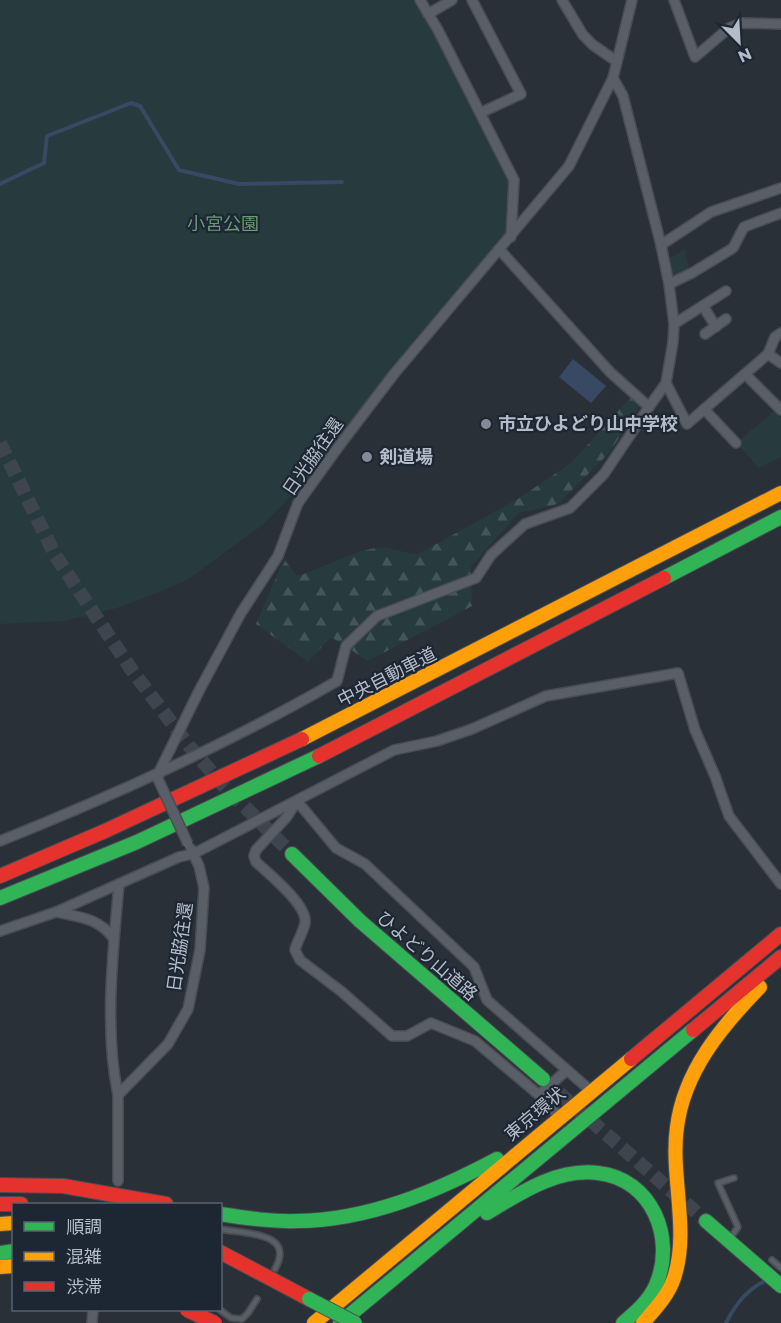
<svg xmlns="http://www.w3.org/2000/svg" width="781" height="1323" viewBox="0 0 781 1323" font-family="Montserrat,'Noto Sans JP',sans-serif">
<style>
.forest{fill:url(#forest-firs)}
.green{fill:#273a3e}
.water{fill:#384963}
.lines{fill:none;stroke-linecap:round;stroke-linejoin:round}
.stream{stroke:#384963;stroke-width:4}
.secondary-tunnel{stroke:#3f454e;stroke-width:14;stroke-dasharray:14 7;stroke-linecap:butt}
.lane-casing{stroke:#484c53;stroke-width:8}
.street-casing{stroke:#484c53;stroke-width:12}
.fast-casing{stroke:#484c53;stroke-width:16}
.slow-casing{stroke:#484c53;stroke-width:16}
.jam-casing{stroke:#484c53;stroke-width:16}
.lane{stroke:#5a5e66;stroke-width:4.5}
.street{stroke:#5a5e66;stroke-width:9}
.fast{stroke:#30b455;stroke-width:14}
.slow{stroke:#ff9f0a;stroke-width:14}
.jam{stroke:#e5322d;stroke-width:14}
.street-bridge-casing{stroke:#484c53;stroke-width:12;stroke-linecap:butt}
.fast-bridge-casing{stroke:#474c53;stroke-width:16;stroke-linecap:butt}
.jam-bridge-casing{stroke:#474c53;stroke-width:16;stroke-linecap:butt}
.street-bridge{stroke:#5a5e66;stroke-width:9}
.fast-bridge{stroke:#30b455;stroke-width:14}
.jam-bridge{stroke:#e5322d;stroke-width:14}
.poi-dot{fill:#848b96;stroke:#1d2633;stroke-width:2}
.labels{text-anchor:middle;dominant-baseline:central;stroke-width:4.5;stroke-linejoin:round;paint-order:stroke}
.park-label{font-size:18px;fill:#6b9a76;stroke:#1d2633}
.poi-label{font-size:18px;font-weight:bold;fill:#b4bcc9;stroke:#1d2633;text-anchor:start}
.street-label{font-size:18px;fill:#b4bcc9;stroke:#1d2633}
</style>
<defs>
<pattern id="forest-firs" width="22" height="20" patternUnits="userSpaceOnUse" patternTransform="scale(1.5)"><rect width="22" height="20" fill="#273a3e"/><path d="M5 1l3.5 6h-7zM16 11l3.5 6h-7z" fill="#445559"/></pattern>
</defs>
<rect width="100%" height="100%" fill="#2a3038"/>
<path class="forest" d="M631 397 641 404 609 453 558 504 519 513 471 566 472 606 368 661 331 637 308 662 256 624 284 559 297 576C323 569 351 551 377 548 392 546 404 554 418 554L518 499 571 463Z"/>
<g class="green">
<polygon points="0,0 420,0 514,180 509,231 380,386 302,485 264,524 187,580 152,595 117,608 65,621 0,624"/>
<polygon points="685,249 689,269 673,276 670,258"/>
<polygon points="774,411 781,418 781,457 759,468 736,443"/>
</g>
<polygon class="water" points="573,359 606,386 591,403 559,377"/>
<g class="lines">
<g class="stream">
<polyline points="0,184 44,163 47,136 131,103 140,106 179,170 239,184 342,182"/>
<path d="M726 1323C735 1305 748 1288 767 1280"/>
</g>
<g class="secondary-tunnel">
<polyline points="0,443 55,555 131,669 189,746 222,784 292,854"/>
<polyline points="543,1079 706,1221"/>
</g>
<defs>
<g id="lane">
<path d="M220 1229C243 1234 296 1231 275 1269"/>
<polyline points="729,1240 738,1227 718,1183 734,1178"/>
<polyline points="772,1260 781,1268"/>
<polyline points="220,1310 231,1318 242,1319 248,1313 257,1299"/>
</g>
<g id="street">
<polyline points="420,0 438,30 514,180 511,237"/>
<polyline points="472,0 521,94 480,113"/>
<polyline points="562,0 583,35 593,45 616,61"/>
<polyline points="674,0 695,57 729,28 742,23 781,24"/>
<polyline points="428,14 452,0"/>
<polyline points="661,245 711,212 781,188"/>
<polyline points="499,249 610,372 649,407 666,383 673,342 674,324 669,284 661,245 623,96 613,78"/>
<polyline points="669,284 692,273 733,248 744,227 781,213"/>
<polyline points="703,306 716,327"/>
<polyline points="674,324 726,291"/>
<polyline points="705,334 726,319"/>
<polyline points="768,354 775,337 781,333"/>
<polyline points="745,374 781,410"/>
<polyline points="666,383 687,424 768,354 781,363"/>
<polyline points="704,409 736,443"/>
<polyline points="158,779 159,772 200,689 241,613 278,556 298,503 339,446 394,374 569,166 613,78 632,0"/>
<path d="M0 841C115 795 230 743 337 681L346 646 377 616 476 578 491 555 525 524 570 508 604 474 649 407"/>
<path d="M56 912C80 917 99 918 114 939"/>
<polyline points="0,931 56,912 179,857 193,854 394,750 437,741 472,729 546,696 678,673 695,730 715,776 729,816 781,884"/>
<path d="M118 1095C104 1029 113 951 119 884"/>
<polyline points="539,1095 567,1070"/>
<path d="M560 1117 539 1095 475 1041 431 1023 407 1036H392L342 992 300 960 295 950C297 941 303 933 305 923 308 905 269 874 256 862L254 856 256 850 286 818 297 801 336 848 365 864 474 967 487 1000 591 1091"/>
<polyline points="118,1181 118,1095 168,1044 188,1009 200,950 204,888 199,866 191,849"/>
<polyline points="92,1323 93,1310"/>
</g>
<g id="fast">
<polyline points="664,578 781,517"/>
<polyline points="292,854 360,921 543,1079"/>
<polyline points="0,898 137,842 319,756"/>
<path d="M487 1213C520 1193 557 1168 598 1173 652 1179 676 1238 656 1285 649 1301 636 1312 623 1323"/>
<path d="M220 1214C246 1218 272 1222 298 1221 369 1220 435 1192 497 1159"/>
<polyline points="706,1221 781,1286"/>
<polyline points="0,1253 14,1251"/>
<polyline points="340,1323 693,1030"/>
</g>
<g id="slow">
<polyline points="302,739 781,493"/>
<polyline points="0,1224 14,1223"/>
<polyline points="0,1267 14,1266"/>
<polyline points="314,1323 631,1059"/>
<path d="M643 1323C655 1309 668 1296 674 1278 690 1230 670 1176 677 1127 684 1071 722 1026 760 987"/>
</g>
<g id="jam">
<polyline points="319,756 664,578"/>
<polyline points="0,876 105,831 302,739"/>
<polyline points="693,1030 781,957"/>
<polyline points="631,1059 781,934"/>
<polyline points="0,1185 63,1186 166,1204"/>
<polyline points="0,1204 21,1204"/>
<polyline points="220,1252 309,1299"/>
</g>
</defs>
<use href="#lane" class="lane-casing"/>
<use href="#street" class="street-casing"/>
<use href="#fast" class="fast-casing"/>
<use href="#slow" class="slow-casing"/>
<use href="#jam" class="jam-casing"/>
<use href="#lane" class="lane"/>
<use href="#street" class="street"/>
<use href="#fast" class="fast"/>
<use href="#slow" class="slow"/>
<use href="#jam" class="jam"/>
<defs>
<polyline id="street-bridge" points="158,779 188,844"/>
<polyline id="fast-bridge" points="309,1299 355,1323"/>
<polyline id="jam-bridge" points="187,1310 215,1323"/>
</defs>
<use href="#street-bridge" class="street-bridge-casing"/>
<use href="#fast-bridge" class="fast-bridge-casing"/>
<use href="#jam-bridge" class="jam-bridge-casing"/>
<use href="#street-bridge" class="street-bridge"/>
<use href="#fast-bridge" class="fast-bridge"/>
<use href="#jam-bridge" class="jam-bridge"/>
</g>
<g class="poi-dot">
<circle cx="486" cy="424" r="6"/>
<circle cx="367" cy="457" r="6"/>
</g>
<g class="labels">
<g class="park-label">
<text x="223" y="224">小宮公園</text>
</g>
<g class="poi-label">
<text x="498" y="424">市立ひよどり山中学校</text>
<text x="379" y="457">剣道場</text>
</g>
<g class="street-label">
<text transform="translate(313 457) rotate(-55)">日光脇往還</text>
<text transform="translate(387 677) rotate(-27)">中央自動車道</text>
<text transform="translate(180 947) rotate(-82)">日光脇往還</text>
<text transform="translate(427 956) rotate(41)">ひよどり山道路</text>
<text transform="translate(535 1114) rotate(-40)">東京環状</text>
</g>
</g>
<rect x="12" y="1203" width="210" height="108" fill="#1d2633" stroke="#59626f" stroke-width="1.5"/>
<rect x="24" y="1222" width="30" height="9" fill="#30b455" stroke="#59626f" stroke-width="1.5"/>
<text x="66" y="1233" font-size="18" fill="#b4bcc9">順調</text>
<rect x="24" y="1252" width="30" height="9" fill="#ff9f0a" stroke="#59626f" stroke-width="1.5"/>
<text x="66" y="1263" font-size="18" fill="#b4bcc9">混雑</text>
<rect x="24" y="1282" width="30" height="9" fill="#e5322d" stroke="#59626f" stroke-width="1.5"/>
<text x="66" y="1293" font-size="18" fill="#b4bcc9">渋滞</text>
<g transform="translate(739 42) rotate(156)" stroke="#1d2633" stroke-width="4.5" paint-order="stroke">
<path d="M0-4.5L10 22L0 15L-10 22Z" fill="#b4bcc9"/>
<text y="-9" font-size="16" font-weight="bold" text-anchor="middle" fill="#b4bcc9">N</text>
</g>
</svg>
